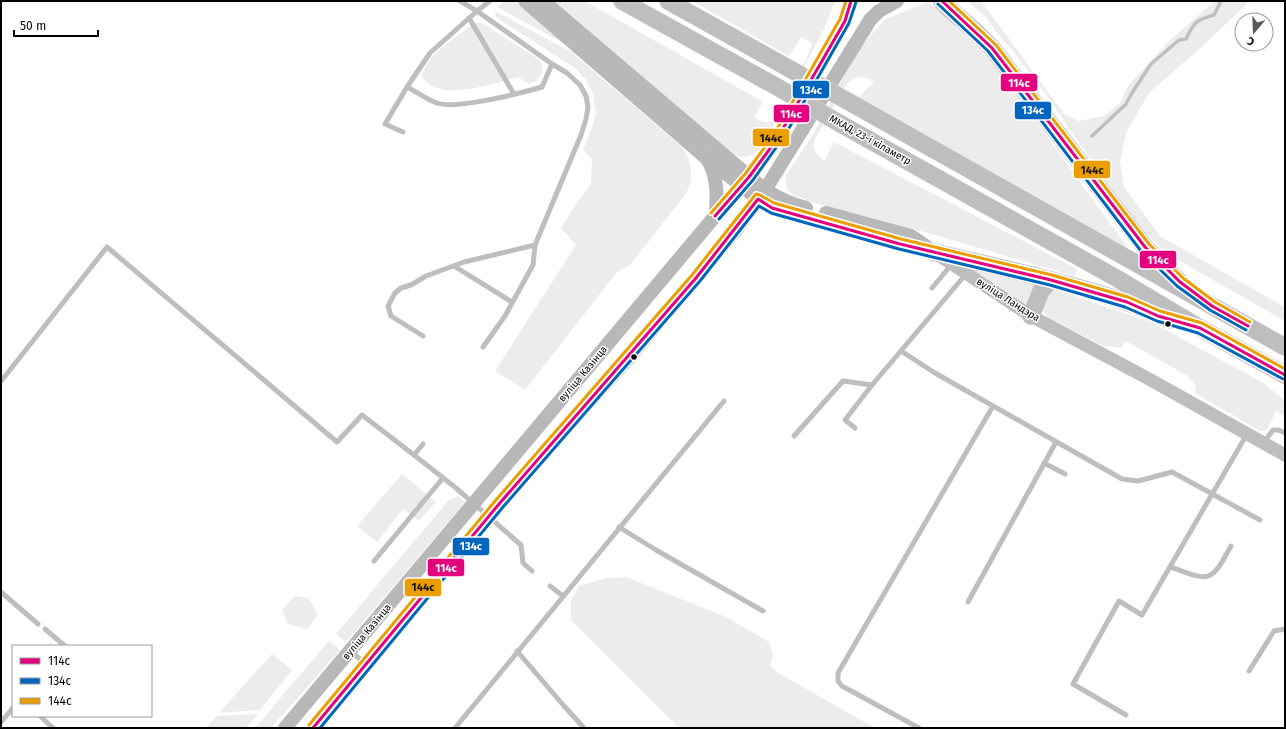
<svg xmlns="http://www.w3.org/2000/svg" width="1286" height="729" viewBox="0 0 1286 729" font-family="'Fira Sans',sans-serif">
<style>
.green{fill:#ececec}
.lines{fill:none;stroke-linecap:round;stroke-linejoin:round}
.stream{stroke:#bfbfbf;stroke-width:3.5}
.trunk-casing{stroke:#dbdbdb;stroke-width:18}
.service{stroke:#bebebe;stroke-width:5}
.tertiary{stroke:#bebebe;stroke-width:13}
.secondary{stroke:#b8b8b8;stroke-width:14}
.trunk{stroke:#bebebe;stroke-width:17}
.trunk-bridge-casing{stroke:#dbdbdb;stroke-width:18;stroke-linecap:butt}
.trunk-bridge{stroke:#bebebe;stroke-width:17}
.bus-1-casing{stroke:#fff;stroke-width:6}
.bus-2-casing{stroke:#fff;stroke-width:6}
.bus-3-casing{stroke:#fff;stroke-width:6}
.bus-1{stroke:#e5007d;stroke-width:3}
.bus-2{stroke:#0065bd;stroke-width:3}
.bus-3{stroke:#eb9e00;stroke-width:3}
.bus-dot{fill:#000;stroke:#fff;stroke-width:1.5}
.labels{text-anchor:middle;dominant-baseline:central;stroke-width:3;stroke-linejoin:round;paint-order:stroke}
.street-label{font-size:10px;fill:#000;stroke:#fff}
.line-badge{stroke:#fff;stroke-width:1.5}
.badge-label{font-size:11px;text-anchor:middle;font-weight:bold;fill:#fff}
.pale-badge-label{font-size:11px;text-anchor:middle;font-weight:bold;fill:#111}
</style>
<rect width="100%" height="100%" fill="#fff"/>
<g class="green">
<polygon points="504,1 516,2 565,44 497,7"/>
<path d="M549 1H585L763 102 754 117C762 122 767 125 775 120L806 60 812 43 801 37 789 56 692 1H835L824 29 762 147C751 157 748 159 733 155Z"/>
<polygon points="967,1 981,1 1065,115 1079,121 1104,116 1120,103 1128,86 1169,41 1215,1 1250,1 1206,43 1149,93 1126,133 1120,162 1124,187 1161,237 1285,307 1285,321 1180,261 1161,248 1146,233 1133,218 1079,143 1048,97 1012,50 1000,37 987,18"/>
<path d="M927 2 946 14 983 52 1013 89 1129 250 856 100 874 82C864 74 855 76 846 85L815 139C811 149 816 155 824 161L834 142 1077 269 1074 276 925 232 806 201V199C791 194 784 192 786 175L815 131 858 50 884 20Z"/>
<path d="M495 11 571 52 682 147C692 161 695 179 685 195L630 265 617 272 525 390 495 371 576 245 561 228 576 204 591 185 592 158 583 150 592 128 596 113 593 93 586 80 575 68 500 20 496 16Z"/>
<path d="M475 23H482L537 58C545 67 544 71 537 81L528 83 518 77C492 83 441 104 422 77 424 56 459 35 475 23Z"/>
<polygon points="977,267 1040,285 1033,291 1026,307 973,271"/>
<polygon points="1055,291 1065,293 1153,323 1243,372 1265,384 1285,401 1285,416 1276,411 1267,430 1260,431 1195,393 1196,386 1188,376 1126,341 1121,348 1103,346 1047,317 1042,308 1045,296"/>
<polygon points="402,474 436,502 419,521 403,509 377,542 357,526"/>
<polygon points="458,496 465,502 346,642 336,634 449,500"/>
<polygon points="626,577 724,616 769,642 773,655 770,666 778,673 875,728 679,728 571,620 571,601 579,586 606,578"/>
<polygon points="295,596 309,598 318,615 307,629 288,624 282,610"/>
<polygon points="329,641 340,650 271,728 255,728"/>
<polygon points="272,654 292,670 260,710 219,713"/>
<polygon points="258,714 246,728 206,728 217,716"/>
</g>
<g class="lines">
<path class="stream" d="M1092 136 1126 104 1132 93 1151 64 1179 40 1186 39C1194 22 1196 20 1214 15L1221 1"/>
<defs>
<g id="trunk">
<polyline points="622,1 779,88"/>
<polyline points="668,1 790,69"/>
<polyline points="942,1 947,7 976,32 992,48 1145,247 1179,281"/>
<polyline points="851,103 1285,347"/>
<polyline points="839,123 1118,279 1200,328 1285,375"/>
<path d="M933 252C998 267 1063 281 1126 302 1141 307 1156 315 1171 320"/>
<polyline points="1031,316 1041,291 1051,280"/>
</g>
</defs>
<use href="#trunk" class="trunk-casing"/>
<g class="service">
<path d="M460 1 477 11 430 53 407 87C417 92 427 100 437 103 456 110 521 93 542 87L552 64"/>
<polyline points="469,18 514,94"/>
<polyline points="403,132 385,124 407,87"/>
<polyline points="454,266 512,302"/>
<polyline points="932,288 951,265"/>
<polyline points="423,336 391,316 388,306 395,293 401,288 411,285 426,276 464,262 535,245"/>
<polyline points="483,347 505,316 533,265 535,245 581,135 586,119 588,107 586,96 580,85 567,73 552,64 477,11 490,1"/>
<polyline points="901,351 935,373 1122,479 1138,481 1172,472 1260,520"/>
<polyline points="2,380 107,247 337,442 362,415 414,455"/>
<polyline points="855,428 845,420 872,385"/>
<polyline points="794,436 843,381 872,385 966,274"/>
<polyline points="1264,442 1273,430 1279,430 1285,433"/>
<polyline points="423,444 414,455 456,488 521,545 523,563 532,571"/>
<polyline points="1044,463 1065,474"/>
<polyline points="619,527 656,550 763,611"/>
<polyline points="374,561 443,478"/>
<path d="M1171 567C1210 582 1211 583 1231 546"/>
<polyline points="550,586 563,596"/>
<polyline points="1,592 38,624"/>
<polyline points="968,602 1056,442"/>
<polyline points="45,629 65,646"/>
<polyline points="350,651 366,664"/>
<polyline points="517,651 564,706 584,728"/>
<polyline points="1249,671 1274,631 1285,629"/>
<polyline points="1126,715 1073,684 1119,601 1142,615 1247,434"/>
<polyline points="40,716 53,728"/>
<polyline points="1,722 13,708"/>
<polyline points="455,728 724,401"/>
<polyline points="919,728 842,686 838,681 838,673 993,406"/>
</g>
<polyline class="tertiary" points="940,256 1031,316 1149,379 1285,455"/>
<g class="secondary">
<polyline points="525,1 704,156 758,199 772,208 782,211 900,244 933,252"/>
<path d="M543 1 765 190C778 198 790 204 806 208"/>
<path d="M707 159C718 176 717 195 716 215"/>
<polyline points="826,213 911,236 927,247"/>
<polyline points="285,728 716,215 749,177 781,132 838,34 845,21 851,1"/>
<polyline points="313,728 499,503 632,354 736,230 765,190 870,20 879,11 897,1"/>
</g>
<use href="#trunk" class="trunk"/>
<defs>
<g id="trunk-bridge">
<polyline points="790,69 851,103"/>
<polyline points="779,88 839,123"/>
</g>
</defs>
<use href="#trunk-bridge" class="trunk-bridge-casing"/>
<use href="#trunk-bridge" class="trunk-bridge"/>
<defs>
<g id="bus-1">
<polyline points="942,1 992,48 1145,247 1180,282 1212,306 1248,326"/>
<polyline points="715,216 749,177 769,150 781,132 845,21 851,1"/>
<polyline points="313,728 499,504 696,278 758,199 772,208 900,244 1051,280 1127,302 1158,316 1200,328 1285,375"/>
</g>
<g id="bus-2">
<polyline points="938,4 988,51 1141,251 1177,286 1210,310 1246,330"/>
<polyline points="719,219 753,180 785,135 849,23 856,2"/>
<polyline points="320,728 503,507 700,281 759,206 771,213 899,249 1050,285 1125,307 1157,321 1198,333 1283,379"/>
</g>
<g id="bus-3">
<polyline points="949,1 996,45 1149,244 1183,278 1215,302 1250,322"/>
<polyline points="711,213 745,174 765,147 777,129 840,19 846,1"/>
<polyline points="309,725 495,501 692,275 756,194 760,195 774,203 901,239 1052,275 1128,297 1160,311 1202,323 1285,369"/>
</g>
</defs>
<use href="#bus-1" class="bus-1-casing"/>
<use href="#bus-2" class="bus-2-casing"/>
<use href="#bus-3" class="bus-3-casing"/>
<use href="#bus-1" class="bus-1"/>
<use href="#bus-2" class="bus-2"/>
<use href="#bus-3" class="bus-3"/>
</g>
<g class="bus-dot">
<circle cx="1168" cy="324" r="3.5"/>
<circle cx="634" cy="357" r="3.5"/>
</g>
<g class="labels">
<g class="street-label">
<text transform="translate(870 140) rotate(29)">МКАД, 23-і кіламетр</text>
<text transform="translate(1008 300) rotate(32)">вуліца Ландэра</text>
<text transform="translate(583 374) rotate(-50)">вуліца Казінца</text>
<text transform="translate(367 632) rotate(-50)">вуліца Казінца</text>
</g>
</g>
<g class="line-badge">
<rect x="1000" y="73" width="38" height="19" rx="4" fill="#e5007d"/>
<rect x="792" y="80" width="38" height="19" rx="4" fill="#0065bd"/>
<rect x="1014" y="101" width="38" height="19" rx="4" fill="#0065bd"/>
<rect x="773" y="104" width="37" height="19" rx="4" fill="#e5007d"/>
<rect x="752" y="128" width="38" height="19" rx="4" fill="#eb9e00"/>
<rect x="1073" y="160" width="38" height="19" rx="4" fill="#eb9e00"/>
<rect x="1139" y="250" width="38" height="19" rx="4" fill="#e5007d"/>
<rect x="452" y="537" width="38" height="19" rx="4" fill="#0065bd"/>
<rect x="427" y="558" width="38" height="19" rx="4" fill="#e5007d"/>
<rect x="404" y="578" width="38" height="19" rx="4" fill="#eb9e00"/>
</g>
<g class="badge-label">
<text x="1019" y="87">114с</text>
<text x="811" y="94">134с</text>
<text x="1033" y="114">134с</text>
<text x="791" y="118">114с</text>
<text x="1158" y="264">114с</text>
<text x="471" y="550">134с</text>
<text x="446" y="572">114с</text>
</g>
<g class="pale-badge-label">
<text x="771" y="142">144с</text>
<text x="1092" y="174">144с</text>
<text x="423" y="591">144с</text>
</g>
<rect width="1286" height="729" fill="none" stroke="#000000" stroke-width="4"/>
<rect x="12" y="645" width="140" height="72" fill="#ffffff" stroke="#999999"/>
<rect x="20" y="658" width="20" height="6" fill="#e5007d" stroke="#999999"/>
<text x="48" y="665" font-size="12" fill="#000000">114с</text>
<rect x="20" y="678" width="20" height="6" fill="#0065bd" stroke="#999999"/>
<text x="48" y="685" font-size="12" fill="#000000">134с</text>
<rect x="20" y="698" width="20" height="6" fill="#eb9e00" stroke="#999999"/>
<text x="48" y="705" font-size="12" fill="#000000">144с</text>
<g transform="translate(1254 32) rotate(199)"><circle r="19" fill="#ffffff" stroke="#999999"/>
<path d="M0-3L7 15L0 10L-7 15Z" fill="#595959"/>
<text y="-6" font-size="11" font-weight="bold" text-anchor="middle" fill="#000000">С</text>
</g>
<path d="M14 30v6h84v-6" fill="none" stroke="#000000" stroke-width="2"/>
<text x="20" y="30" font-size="12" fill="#000000" stroke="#ffffff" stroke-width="3" paint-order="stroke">50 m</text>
</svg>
